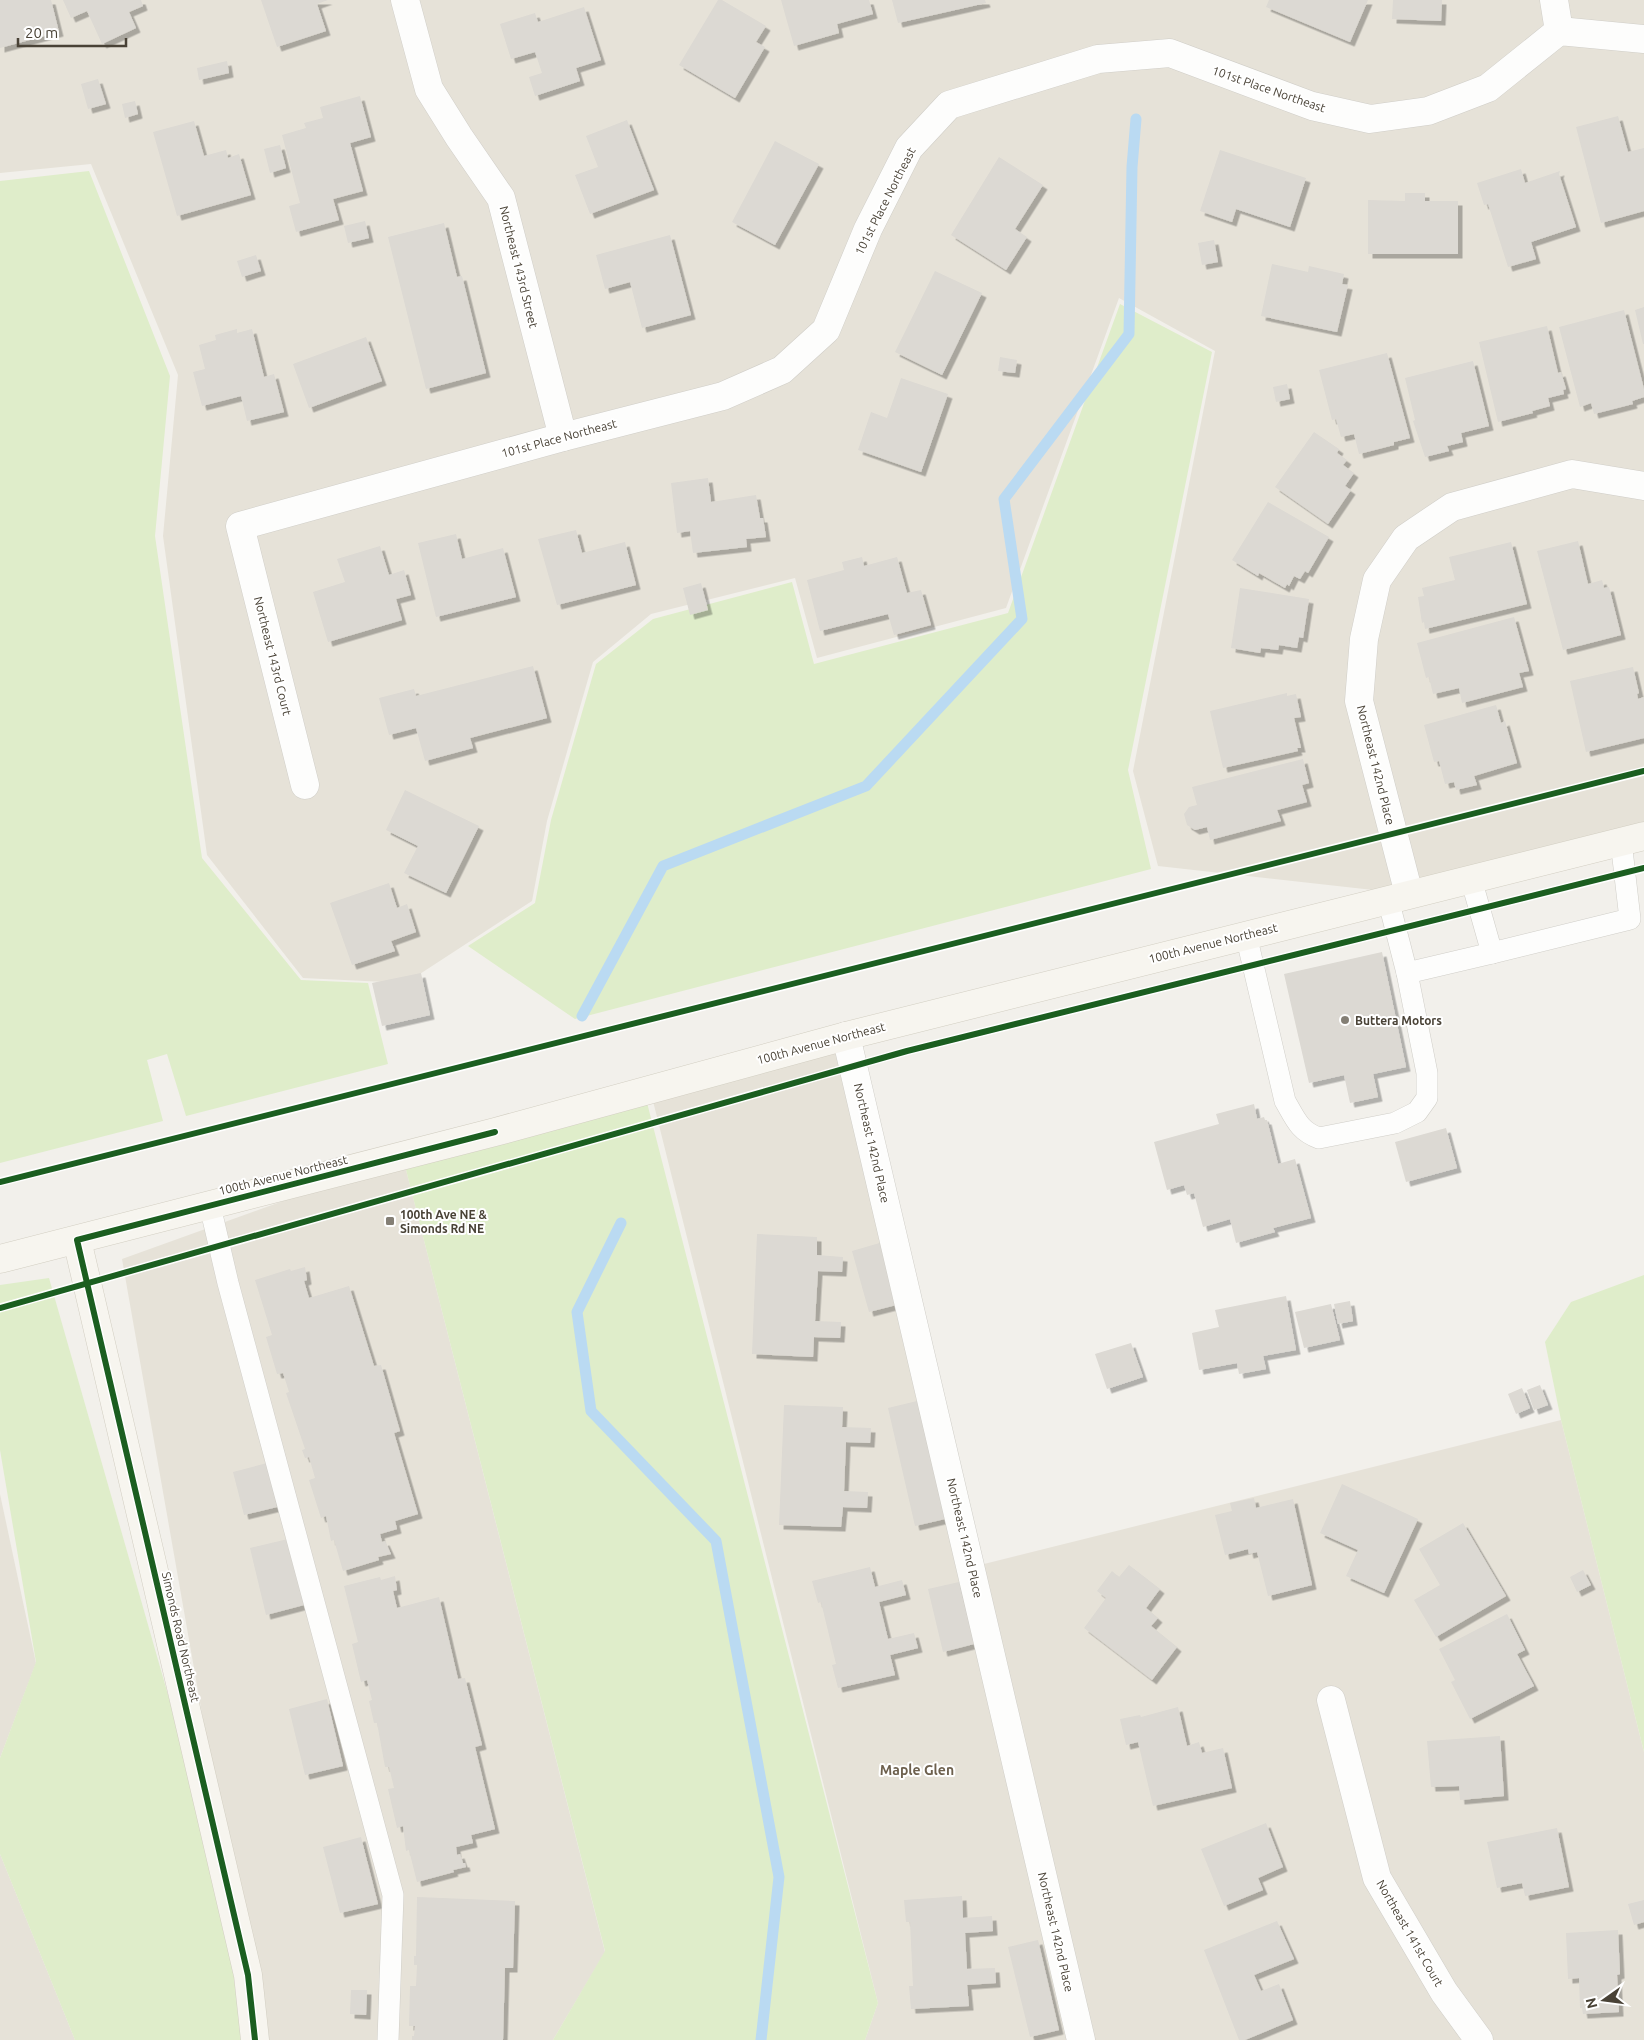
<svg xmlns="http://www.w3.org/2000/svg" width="1644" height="2040" viewBox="0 0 1644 2040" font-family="Ubuntu,sans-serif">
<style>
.residential{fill:#e6e2d8}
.green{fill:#dfedca}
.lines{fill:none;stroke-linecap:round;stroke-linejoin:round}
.stream{stroke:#badaf2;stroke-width:11}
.building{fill:#dcd9d3;filter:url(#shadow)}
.service-casing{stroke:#d0cec8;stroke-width:22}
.minor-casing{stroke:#d0cec8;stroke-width:29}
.secondary-casing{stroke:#d2cec2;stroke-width:29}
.service{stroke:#fdfdfc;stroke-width:21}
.minor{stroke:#fdfdfc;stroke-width:28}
.secondary{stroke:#f7f5ef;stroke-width:28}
.cycleway-casing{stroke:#fff;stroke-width:9}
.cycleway{stroke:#1b5e20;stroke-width:6}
.poi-dot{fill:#847f75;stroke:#fff;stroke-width:2}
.labels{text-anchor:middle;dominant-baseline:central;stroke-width:4;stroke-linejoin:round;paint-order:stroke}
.street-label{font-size:12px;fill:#494236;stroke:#fff}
.poi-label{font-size:12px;font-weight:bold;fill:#494236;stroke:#fff;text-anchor:start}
.neighbourhood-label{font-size:14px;font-weight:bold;fill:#6d604d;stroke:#fff}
</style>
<defs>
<filter id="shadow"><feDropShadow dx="4.5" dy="4.5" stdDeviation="0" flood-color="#0004"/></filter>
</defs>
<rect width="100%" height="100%" fill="#f2f0eb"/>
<g class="residential">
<polygon points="0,0 1644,0 1644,836 1409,894 1158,866 1133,771 1215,351 1119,298 1006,608 817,658 795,578 651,614 593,662 547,821 532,901 406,983 303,978 207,855 163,536 178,375 91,164 0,173"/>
<polygon points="844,1043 972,1567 1561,1420 1644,1752 1644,2040 865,2040 878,2003 650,1089"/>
<polygon points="403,1158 605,1952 553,2040 255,2040 248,1975 122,1259"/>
<polygon points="0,1494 36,1663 0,1758"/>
<polygon points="0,1854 75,2040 0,2040"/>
</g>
<g class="green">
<polygon points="89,171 170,376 155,536 202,858 301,980 368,983 388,1064 186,1116 167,1054 147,1060 163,1121 0,1163 0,181"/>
<polygon points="1120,304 1212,352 1128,770 1151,869 575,1019 468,946 535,903 551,820 596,664 653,619 792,582 814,664 1008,613"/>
<polygon points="644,1091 878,2003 865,2040 553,2040 605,1951 403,1158"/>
<polygon points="1644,1275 1644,1752 1561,1420 1545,1342 1571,1302"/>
<polygon points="49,1278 248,1975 255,2040 75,2040 0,1854 0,1758 36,1662 0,1450 0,1285"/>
</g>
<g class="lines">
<g class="stream">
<polyline points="582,1016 663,866 866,786 1022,619 1004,499 1129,334 1132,167 1136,119"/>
<polyline points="621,1223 577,1312 591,1411 716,1541 779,1877 761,2040"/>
</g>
</g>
<g class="building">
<polygon points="0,0 51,0 59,32 0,48"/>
<polygon points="63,0 141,0 143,6 129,12 136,28 102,44 87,11 71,18"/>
<polygon points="261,0 328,0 317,4 326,31 277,47"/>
<polygon points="718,0 722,0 766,26 756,42 765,47 735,98 679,65"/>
<polygon points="781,0 869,0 873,14 837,24 839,33 794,46"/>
<polygon points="892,0 985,0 986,3 898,23"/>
<polygon points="1269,0 1368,0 1350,42 1266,7"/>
<polygon points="1393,0 1442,0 1441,21 1392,19"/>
<polygon points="584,7 601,60 576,68 580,81 535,96 529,77 542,73 535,52 511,59 500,24 535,13 538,22"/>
<polygon points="227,61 229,73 199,80 197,68"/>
<polygon points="98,79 106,104 88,109 81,84"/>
<polygon points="360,96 371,137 350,143 363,191 333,199 339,220 296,232 289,206 300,203 282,135 306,128 304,123 323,118 320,107"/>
<polygon points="135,101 138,114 125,118 122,104"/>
<polygon points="1618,116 1628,152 1644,148 1644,211 1601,223 1576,127"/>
<polygon points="627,120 654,190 590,214 575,175 598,167 586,136"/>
<polygon points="194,121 204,156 226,150 228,158 239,154 251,195 177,216 153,132"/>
<polygon points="775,141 819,164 775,245 732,222"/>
<polygon points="280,145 286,168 270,173 264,149"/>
<polygon points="1220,150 1306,178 1290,227 1236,209 1232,222 1200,211"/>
<polygon points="999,157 1043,185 1015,229 1027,237 1006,270 951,235"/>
<polygon points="1521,169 1525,183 1560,171 1559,174 1576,227 1531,242 1536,259 1508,267 1488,204 1484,205 1477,183"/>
<polygon points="1405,193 1425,193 1425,201 1458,201 1458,254 1368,254 1368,200 1405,201"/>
<polygon points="365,221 369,238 348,243 344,226"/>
<polygon points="444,223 457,277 462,276 486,373 426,389 388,237"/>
<polygon points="670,235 691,315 642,328 630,282 605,289 596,255"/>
<polygon points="1214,240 1218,262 1202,265 1198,243"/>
<polygon points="256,255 261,271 242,277 237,261"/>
<polygon points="1272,264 1308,272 1309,266 1344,274 1342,284 1348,285 1337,332 1261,316"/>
<polygon points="935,271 982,293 942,375 895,352"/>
<polygon points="1644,307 1644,344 1643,344 1635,310"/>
<polygon points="1624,310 1644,389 1644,397 1632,401 1633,404 1594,414 1591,403 1580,407 1559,327"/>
<polygon points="1547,326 1558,373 1561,372 1566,389 1563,390 1564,394 1548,398 1550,406 1532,411 1533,413 1498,422 1479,342"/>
<polygon points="237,329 237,333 252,329 264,377 274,374 284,412 247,421 241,396 202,406 193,372 205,369 199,345 216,340 215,335"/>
<polygon points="366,337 382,381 309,408 293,364"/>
<polygon points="1387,353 1410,438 1394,442 1394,445 1359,454 1354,434 1341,437 1336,419 1332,420 1319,370"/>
<polygon points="1000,357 1017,360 1015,373 998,371"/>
<polygon points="1473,361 1489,426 1461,433 1463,442 1447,446 1449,451 1425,457 1413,421 1415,420 1405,378"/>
<polygon points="901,378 948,394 921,472 858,450 871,412 887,418"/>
<polygon points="1287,384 1290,399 1276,402 1273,387"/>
<polygon points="1314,432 1339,449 1337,453 1347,460 1343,465 1354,473 1345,486 1351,490 1328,524 1275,487"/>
<polygon points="708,478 711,502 756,495 760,518 763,518 766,537 746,539 747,547 693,553 690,531 677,533 671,483"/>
<polygon points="1268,502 1329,537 1308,573 1305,571 1300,579 1294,576 1289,586 1287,584 1285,588 1259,573 1258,576 1232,560"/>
<polygon points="576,530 582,553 625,542 636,585 557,605 538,539"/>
<polygon points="456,534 462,559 503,548 516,597 436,617 418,543"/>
<polygon points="1578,541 1588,584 1602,580 1604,588 1609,587 1621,635 1563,650 1537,551"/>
<polygon points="1511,542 1527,604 1425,629 1424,622 1422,623 1418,597 1424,596 1422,588 1455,580 1449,557"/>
<polygon points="380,546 389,575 404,570 411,595 396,599 402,620 328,642 313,592 345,582 337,559"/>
<polygon points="862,557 864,566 897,557 907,593 921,590 931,625 894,635 888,614 820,631 807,580 844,570 842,562"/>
<polygon points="701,583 708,610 690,615 683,588"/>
<polygon points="1240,588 1309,599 1303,638 1299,637 1297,648 1279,645 1278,650 1261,648 1260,653 1231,648"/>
<polygon points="1514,617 1529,671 1519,673 1523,687 1462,703 1459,688 1433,694 1429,677 1426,678 1417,643"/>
<polygon points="533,666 547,718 470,738 473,748 425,761 416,728 389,735 379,698 414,689 416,696"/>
<polygon points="1633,667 1639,693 1637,694 1638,699 1644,697 1644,738 1586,752 1570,681"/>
<polygon points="1287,693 1287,696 1296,694 1301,717 1294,718 1301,748 1297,748 1298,751 1223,768 1210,711"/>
<polygon points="1496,705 1501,723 1505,721 1517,763 1474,776 1477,785 1456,790 1454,782 1445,784 1439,761 1434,762 1424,725"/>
<polygon points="1303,759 1309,783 1302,785 1307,802 1277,810 1281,821 1210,840 1207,827 1195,830 1187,825 1184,814 1189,807 1197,805 1192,787"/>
<polygon points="405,790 479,826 446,893 404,873 418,846 386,830"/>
<polygon points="389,883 397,908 407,904 416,932 391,941 395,951 352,965 330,903"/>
<polygon points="1382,952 1406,1067 1373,1074 1378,1097 1350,1103 1344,1075 1309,1083 1284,974"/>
<polygon points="421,973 430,1015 382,1026 372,983"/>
<polygon points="1254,1104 1257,1119 1264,1117 1265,1120 1267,1120 1278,1164 1295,1159 1311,1218 1273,1228 1275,1232 1236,1243 1230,1219 1203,1227 1194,1193 1187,1195 1184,1185 1167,1190 1154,1142 1219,1124 1216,1114"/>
<polygon points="1446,1128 1457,1168 1406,1182 1395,1142"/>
<polygon points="757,1234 817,1237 817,1255 843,1257 842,1272 818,1271 815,1321 841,1322 840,1338 814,1337 813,1357 752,1354"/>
<polygon points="883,1242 900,1304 869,1312 852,1251"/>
<polygon points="305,1267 307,1280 304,1281 309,1298 349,1286 374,1366 381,1365 400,1431 394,1433 418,1514 395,1521 397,1529 380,1534 382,1542 385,1541 391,1554 378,1557 379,1560 343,1571 334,1540 331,1541 326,1516 321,1518 309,1480 315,1478 309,1457 305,1458 302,1450 305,1449 286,1393 289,1392 283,1373 277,1374 266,1337 272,1335 255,1280 290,1269 291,1271"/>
<polygon points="1286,1296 1296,1350 1263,1356 1266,1369 1239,1374 1237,1363 1199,1370 1192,1333 1219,1327 1215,1310"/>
<polygon points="1350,1301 1353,1321 1338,1324 1334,1304"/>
<polygon points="1331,1304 1340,1340 1304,1348 1295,1312"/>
<polygon points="1131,1343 1143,1377 1107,1389 1095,1354"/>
<polygon points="1540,1385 1548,1405 1534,1410 1527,1390"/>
<polygon points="1522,1388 1530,1408 1516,1414 1508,1394"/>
<polygon points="917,1401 945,1519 915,1526 888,1408"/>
<polygon points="784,1405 843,1407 842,1427 871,1428 870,1443 846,1442 844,1491 868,1492 867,1508 843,1507 841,1527 779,1525"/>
<polygon points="267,1463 277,1507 244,1515 233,1472"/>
<polygon points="1342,1484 1418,1519 1384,1593 1346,1576 1358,1550 1320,1533"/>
<polygon points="1254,1498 1256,1508 1293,1499 1312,1585 1268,1596 1257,1552 1249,1554 1248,1549 1225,1555 1215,1515 1232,1511 1230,1503"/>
<polygon points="1463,1523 1506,1596 1436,1637 1414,1600 1440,1585 1419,1549"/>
<polygon points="288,1539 304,1605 266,1615 250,1548"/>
<polygon points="1129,1565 1160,1589 1146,1608 1158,1618 1151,1626 1177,1647 1152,1680 1084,1628 1106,1598 1097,1591 1112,1571 1119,1577"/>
<polygon points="870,1567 875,1587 902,1580 906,1595 879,1602 888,1639 914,1633 918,1648 890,1655 895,1675 838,1688 832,1665 836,1664 821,1602 818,1603 812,1581"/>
<polygon points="1583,1570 1591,1585 1577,1592 1570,1577"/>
<polygon points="395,1576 397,1590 393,1591 397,1608 439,1597 458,1679 465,1678 482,1745 475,1747 495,1829 471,1835 473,1843 456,1847 457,1855 460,1854 463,1863 465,1863 466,1867 453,1870 454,1872 417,1882 409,1850 406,1851 403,1826 397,1828 388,1789 394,1788 389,1767 385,1767 377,1723 374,1723 369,1701 372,1700 367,1680 361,1682 352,1644 358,1642 344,1586 380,1577 381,1580"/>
<polygon points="959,1582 974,1644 943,1652 928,1589"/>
<polygon points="1507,1614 1525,1650 1517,1654 1534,1686 1470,1719 1451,1682 1455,1680 1439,1649"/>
<polygon points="327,1699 343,1766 305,1775 289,1709"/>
<polygon points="1178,1707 1187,1746 1199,1742 1202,1753 1223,1748 1232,1788 1153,1806 1138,1742 1126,1745 1120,1719 1140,1715 1141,1717"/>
<polygon points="1500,1736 1504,1796 1460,1800 1459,1786 1431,1787 1427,1741"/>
<polygon points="1266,1823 1283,1867 1258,1878 1263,1890 1224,1906 1201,1849"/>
<polygon points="1557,1828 1569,1887 1525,1896 1522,1883 1497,1888 1487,1842"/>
<polygon points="361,1837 378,1904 340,1913 323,1847"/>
<polygon points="962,1896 963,1918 992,1916 993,1931 965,1933 967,1969 995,1968 996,1983 967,1985 969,2006 911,2009 909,1986 913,1986 910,1922 906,1922 904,1900"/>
<polygon points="417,1897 515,1901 513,1968 505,1968 503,2040 412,2040 412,2036 414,2036 415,2026 409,2026 410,1986 416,1986 417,1965 414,1965 414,1956 416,1956"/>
<polygon points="1644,1900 1644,1922 1634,1925 1628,1904"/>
<polygon points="1277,1921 1294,1959 1254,1975 1261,1991 1279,1984 1293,2020 1245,2040 1239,2040 1204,1950"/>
<polygon points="1618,1930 1620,1974 1617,1975 1619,2012 1583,2014 1582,2008 1580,2008 1579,1978 1568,1979 1566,1933"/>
<polygon points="1038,1940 1059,2030 1030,2037 1008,1947"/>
<polygon points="351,1990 367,1990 366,2015 350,2014"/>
</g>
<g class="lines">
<defs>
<g id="service">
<polyline points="1471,879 1492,953 1630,919 1621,841"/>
<polyline points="1388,899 1407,973 1492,953"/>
<path d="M1246 935 1285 1101C1295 1118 1299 1131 1319 1138L1395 1123 1417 1112 1427 1098V1073L1407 973"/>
<polyline points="210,1206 228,1283 393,1895 388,2040"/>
</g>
<g id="minor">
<polyline points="405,0 429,89 459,137 501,198 563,437"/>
<polyline points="1554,0 1559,31"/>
<polyline points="305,785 240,526 563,437 723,396 782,370 826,330 868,229 909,148 949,105 1098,59 1170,53 1312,106 1370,119 1428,111 1488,88 1559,31 1644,39"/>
<polyline points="1409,894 1359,701 1364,639 1377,580 1406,538 1452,507 1572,474 1644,486"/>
<polyline points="846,1036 1081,2040"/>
<polyline points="1331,1700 1377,1878 1444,1992 1479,2040"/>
</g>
<g id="secondary">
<polyline points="77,1240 248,1975 255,2040"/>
<polyline points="0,1259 495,1132 846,1036 1644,836"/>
</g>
</defs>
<use href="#service" class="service-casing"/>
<use href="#minor" class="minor-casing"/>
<use href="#secondary" class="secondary-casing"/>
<use href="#service" class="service"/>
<use href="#minor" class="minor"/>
<use href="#secondary" class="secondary"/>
<defs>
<g id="cycleway">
<polyline points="0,1182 1644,771"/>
<polyline points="0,1308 907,1051 1644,868"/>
<polyline points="255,2040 248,1975 77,1240 495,1132"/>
</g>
</defs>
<use href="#cycleway" class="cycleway-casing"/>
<use href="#cycleway" class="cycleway"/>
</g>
<g class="poi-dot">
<circle cx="1345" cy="1020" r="5"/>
<rect x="385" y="1216" width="10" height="10" rx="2.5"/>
</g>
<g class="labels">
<g class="street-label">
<text transform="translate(1269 89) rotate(19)">101st Place Northeast</text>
<text transform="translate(885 201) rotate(-63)">101st Place Northeast</text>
<text transform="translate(519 267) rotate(76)">Northeast 143rd Street</text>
<text transform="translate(559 438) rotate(-15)">101st Place Northeast</text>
<text transform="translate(273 656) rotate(76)">Northeast 143rd Court</text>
<text transform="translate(1376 765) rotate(76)">Northeast 142nd Place</text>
<text transform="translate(1213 943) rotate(-14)">100th Avenue Northeast</text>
<text transform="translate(821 1043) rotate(-15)">100th Avenue Northeast</text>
<text transform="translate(872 1143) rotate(77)">Northeast 142nd Place</text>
<text transform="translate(283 1175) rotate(-14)">100th Avenue Northeast</text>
<text transform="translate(965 1538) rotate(77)">Northeast 142nd Place</text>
<text transform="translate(181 1637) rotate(77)">Simonds Road Northeast</text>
<text transform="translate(1056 1932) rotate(77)">Northeast 142nd Place</text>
<text transform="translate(1410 1933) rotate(60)">Northeast 141st Court</text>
</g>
<g class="poi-label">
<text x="1355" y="1020">Buttera Motors</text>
<text x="400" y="1214">100th Ave NE &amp;<tspan x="400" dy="14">Simonds Rd NE</tspan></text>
</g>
<g class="neighbourhood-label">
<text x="917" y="1770">Maple Glen</text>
</g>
</g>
<g transform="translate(1604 2000) rotate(256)" stroke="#ffffff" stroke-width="4" paint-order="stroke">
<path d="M0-4L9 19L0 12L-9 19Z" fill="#494236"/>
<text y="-8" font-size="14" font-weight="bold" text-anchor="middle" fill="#494236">N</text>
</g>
<path d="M18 38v8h108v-8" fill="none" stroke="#494236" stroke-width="2.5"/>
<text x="25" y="38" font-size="15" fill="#494236" stroke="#ffffff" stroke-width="4" paint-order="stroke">20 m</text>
</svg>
